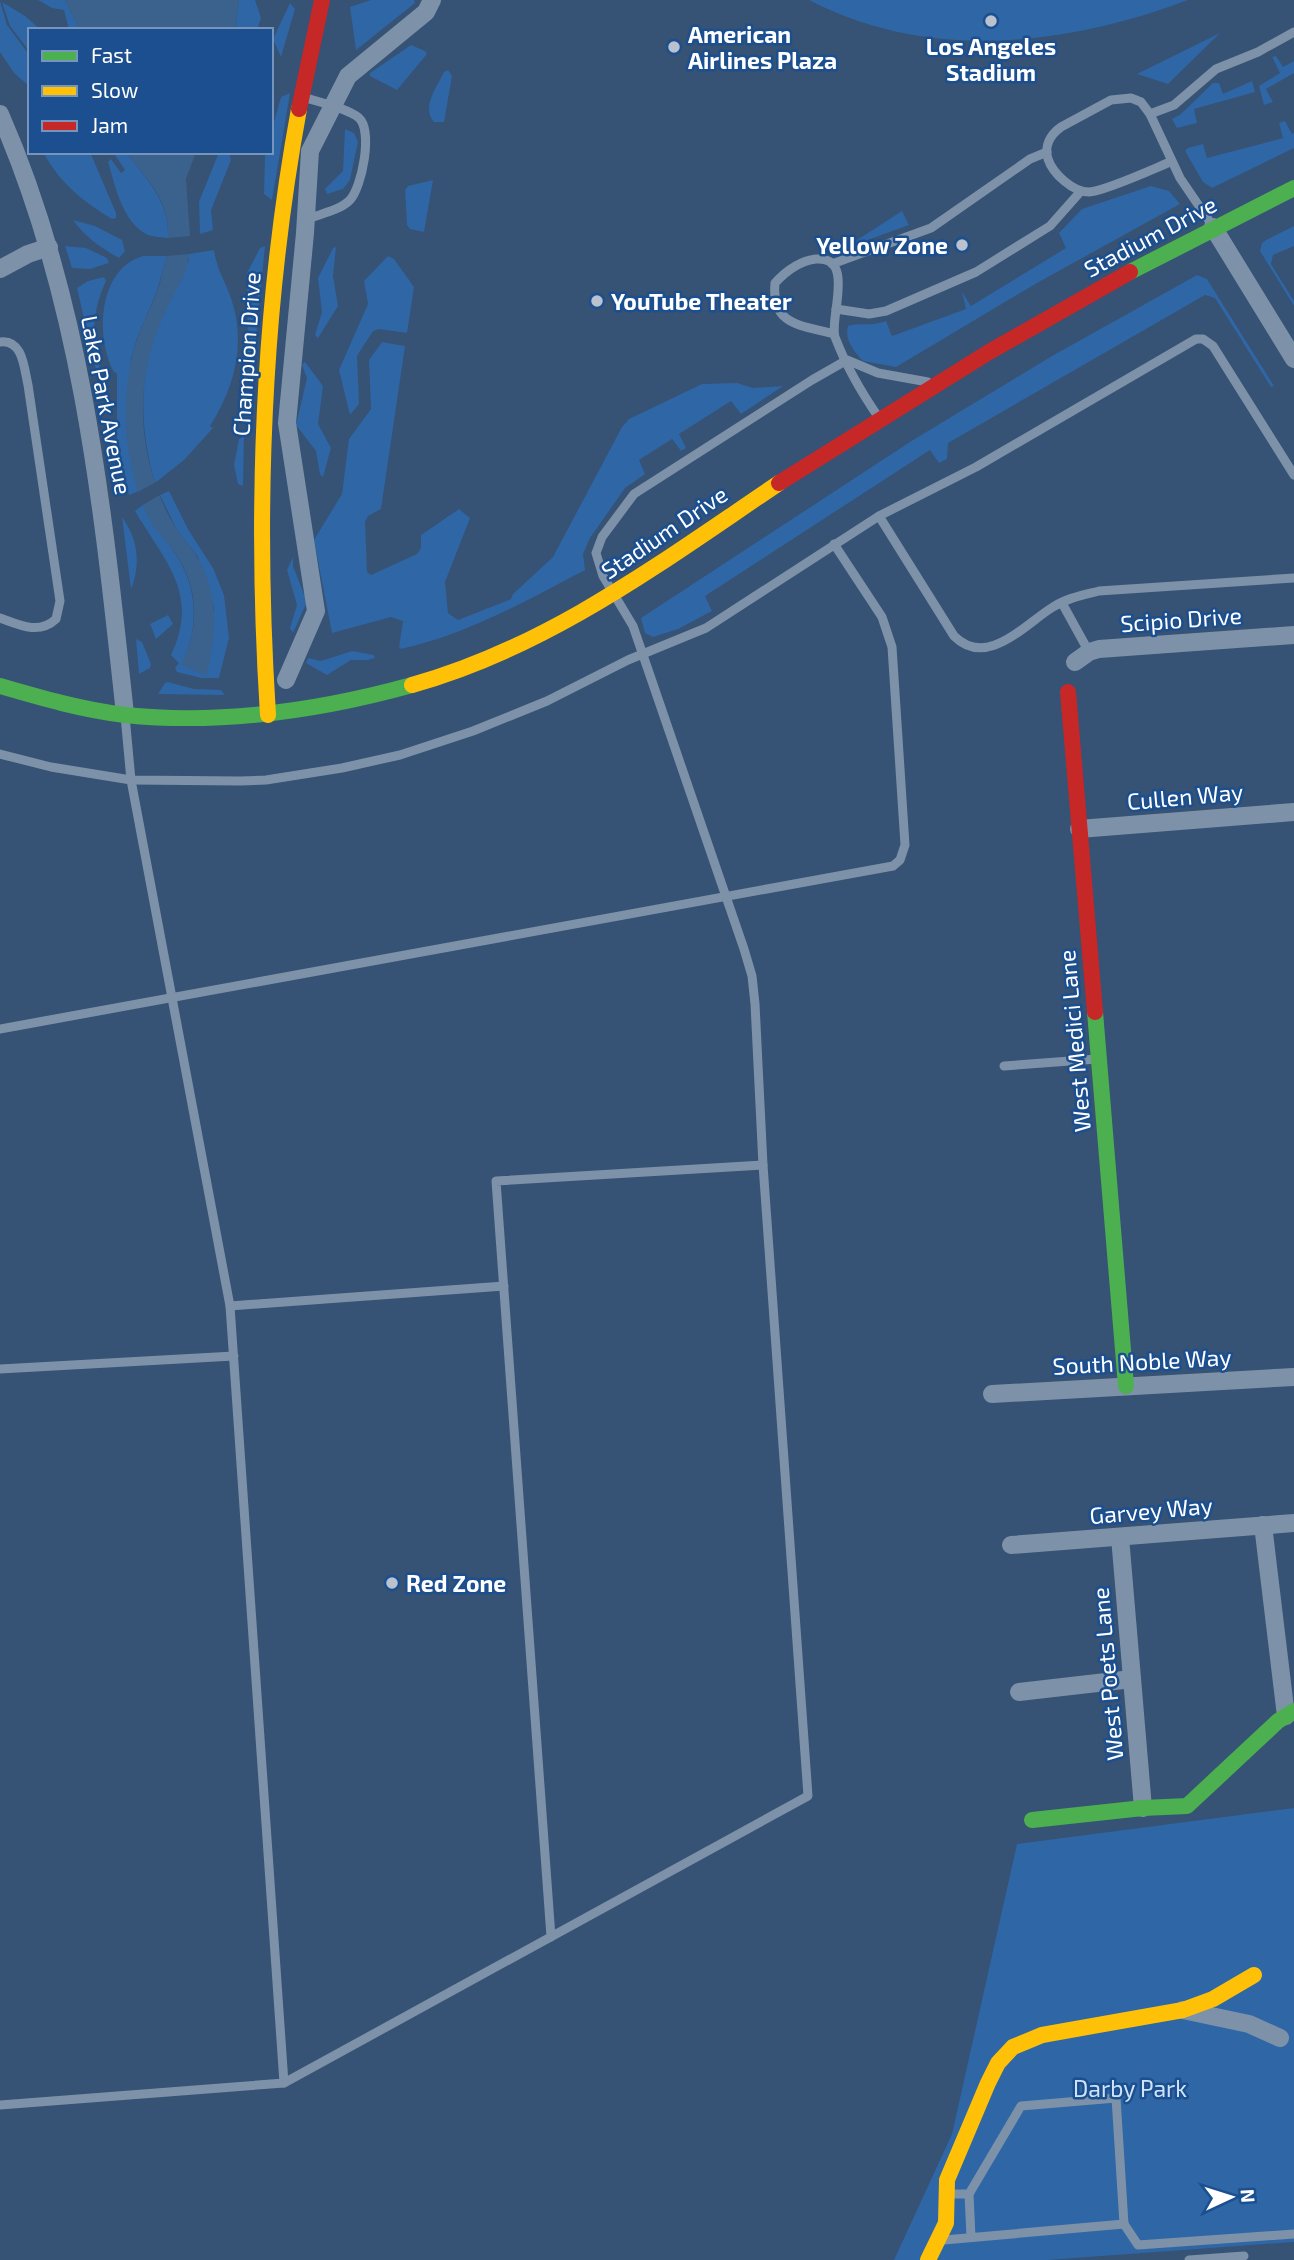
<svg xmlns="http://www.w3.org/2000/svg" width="1294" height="2260" viewBox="0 0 1294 2260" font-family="'Exo 2',sans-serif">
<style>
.green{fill:#2f66a5}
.water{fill:#3b618d}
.pier{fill:#365274}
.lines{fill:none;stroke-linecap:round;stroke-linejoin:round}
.lane{stroke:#7d92a8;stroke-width:9}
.street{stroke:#7d92a8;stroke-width:18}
.fast{stroke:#4caf50;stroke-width:16}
.slow{stroke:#ffc107;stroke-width:16}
.jam{stroke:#c62828;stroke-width:16}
.poi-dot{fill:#b9c2ce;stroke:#1b4f8f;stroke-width:2.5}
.labels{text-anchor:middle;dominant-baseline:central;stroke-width:5;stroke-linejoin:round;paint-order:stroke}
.poi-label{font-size:23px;font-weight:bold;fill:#fff;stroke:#1b4f8f;text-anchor:start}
.street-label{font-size:23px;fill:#fff;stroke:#1b4f8f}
.park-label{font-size:23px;fill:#cfe3fa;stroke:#1b4f8f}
</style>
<rect width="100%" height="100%" fill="#365274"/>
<g class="green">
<polygon points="38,0 65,0 80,30 69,30 64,10 52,8"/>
<polygon points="239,0 255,0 261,18 257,30 235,30"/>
<polygon points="371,0 414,0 415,3 356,50 350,7"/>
<path d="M809 0H1188C1067 46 928 62 809 0Z"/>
<polygon points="0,1 7,25 30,56 30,87 14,73 0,52"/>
<polygon points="2,2 25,16 41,30 30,30 30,52 10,26"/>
<polygon points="290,3 295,9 281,57 273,39"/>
<polygon points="1220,33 1168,84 1137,74"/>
<polygon points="411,45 425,51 427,54 397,90 370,76 370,73"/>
<polygon points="1276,56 1283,67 1294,61 1294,73 1266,89 1273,102 1264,105 1259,86 1280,73 1272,57"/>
<path d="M448 70 452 76 444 122H434C421 107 437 87 444 72Z"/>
<polygon points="1252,81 1255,92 1194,109 1197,123 1177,128 1172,119 1181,114 1213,83 1219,83 1223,94"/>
<polygon points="290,93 272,200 264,194 265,155 266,152 271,152 271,133 281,97"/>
<polygon points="1285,121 1292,134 1294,133 1294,148 1212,188 1203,182 1185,151 1188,148 1203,144 1207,158 1283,138 1279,123"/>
<polygon points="345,129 354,133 358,142 350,180 343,189 327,194 325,189 343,171"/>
<path d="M43 152H90L116 213V218L112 219C83 202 59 182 43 152Z"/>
<path d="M113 152H126C147 180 170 201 168 238 161 237 152 237 146 234 122 221 115 185 108 162L111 159 121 173 125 170Z"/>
<polygon points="219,152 229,152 231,160 211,210 213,230 200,234 199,202"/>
<polygon points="433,180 424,232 410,229 407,225 405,190 408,186"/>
<path d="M1151 186 1169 191 1180 204 1037 283 896 367 863 361C854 352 844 339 848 326 860 322 870 327 886 321L892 336 966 309 962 292 971 306 1066 248 1059 233 1082 209Z"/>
<polygon points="902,211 909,225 843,249"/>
<path d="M73 220 95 226 122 240 125 251 119 258C101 248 85 237 73 220Z"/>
<polygon points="1294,226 1294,246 1273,255 1271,264 1294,301 1294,306 1260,251 1262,243 1266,240"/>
<polygon points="65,246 86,248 107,258 109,263 90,269 72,268"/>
<polygon points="265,246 255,348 248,365 247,273 260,248"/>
<polygon points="336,247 333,276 338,306 318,338 315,335 322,312 318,278 333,248"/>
<path d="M214 250C217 271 226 282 232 301 246 346 234 388 210 426L213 428 184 460 155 483C141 434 138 383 155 334 164 309 179 286 189 260V254Z"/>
<path d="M143 256H167L157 291 137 338 131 359 126 426 139 491 129 495 117 439V373L114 372C95 337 98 269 143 256Z"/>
<polygon points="388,256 394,259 414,287 407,333 379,329 373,331 357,356 359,404 350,415 339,370 368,304 364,281"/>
<polygon points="1197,275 1207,279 1274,386 1271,387 1215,298 1205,295 948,443 947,459 939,463 930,450 705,596 712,611 678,629 653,637 645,633 641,618 913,440 1052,356"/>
<path d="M104 277 106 281C97 301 92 321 95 343 97 357 102 369 99 383L77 288 88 281Z"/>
<path d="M382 342 405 346 381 509 368 516 365 522 367 572 371 575 417 554 421 548V535L459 509 470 518 445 582 448 613 458 620 511 599 513 594 553 557 622 427 629 419 702 384 737 383 753 388 783 386 741 414 731 401 679 434 686 448 681 451 672 439 639 460 645 474 625 488 590 538 583 554 585 570C526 601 466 635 401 649L399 647 403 621 391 617 332 633 314 540 342 494 349 439 371 409 369 360Z"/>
<polygon points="305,362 323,386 318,424 331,448 323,477 320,474 316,451 296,425 307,378 302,365"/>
<polygon points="244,436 243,486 238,484 234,465 239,439"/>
<path d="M169 491 189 531 213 568 224 595 229 638 219 678H201L177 672 175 668 179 663 171 655C200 593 165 562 135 511L144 504C152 524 165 537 176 555 198 588 199 629 182 664L205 675 214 608 210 595 198 557 177 530 160 495Z"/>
<path d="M122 517C138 539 141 564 131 589Z"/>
<polygon points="293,557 293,566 307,602 293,633 290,628 297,605 287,570"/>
<polygon points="168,615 173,624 156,639 150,624"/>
<polygon points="136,639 142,642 151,664 150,668 139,674"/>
<polygon points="352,651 374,655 375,658 368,660 351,660 327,675 306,663 308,658 321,661"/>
<polygon points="168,682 194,689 221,690 225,695 158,694 165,683"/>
<polygon points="1294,1808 1294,2242 1047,2260 894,2260 952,2134 1017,1844"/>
</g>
<g class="water">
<polygon points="65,0 239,0 235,30 80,30"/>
<path d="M126 152H196L186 179 190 236 168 238C170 199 148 181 126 152Z"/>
<path d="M189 254C188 275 173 293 165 312 144 356 138 405 147 452 152 479 163 509 178 531 184 540 192 548 197 557 219 593 217 636 206 676L181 664C200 629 199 587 175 553 168 543 159 534 152 524 136 497 128 457 126 426 125 404 127 378 132 357 137 334 148 314 157 292 161 281 163 268 167 256Z"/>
</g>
<polygon class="pier" points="158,481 163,493 141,506 136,493"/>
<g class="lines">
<g class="lane">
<path d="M303 97C318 102 347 108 359 118 373 131 362 187 350 200 339 211 319 214 305 220"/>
<polyline points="1150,114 1174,105 1216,69 1258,52 1294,32"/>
<path d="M1170 162C1153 169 1105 191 1089 192 1073 192 1053 174 1048 159 1044 146 1050 135 1061 127L1111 100 1131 98 1141 102 1150 114 1180 178 1212 225"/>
<polyline points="832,264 931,228 1030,159 1047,152"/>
<polyline points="836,309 869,314 886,311 976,272 1050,226 1081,191"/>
<path d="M834 334C801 325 771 326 775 283 786 271 799 261 816 259 856 256 829 318 835 337 846 366 861 392 879 418"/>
<path d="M0 342C23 339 24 368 28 385L60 601 56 619C39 635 19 625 0 618"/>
<path d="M879 516 954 636C987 669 1025 624 1053 607 1067 598 1083 595 1099 591L1294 578"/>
<polyline points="1062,603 1089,652"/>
<polyline points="125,716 131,780 230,1306 284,2083"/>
<polyline points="0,754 51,767 131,780 240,781 266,780 342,768 400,755 473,731 547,701 628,660 706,628 879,516 976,467 1196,339 1203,339 1213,346 1294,475"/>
<polyline points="0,1029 893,866 900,860 905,845 892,647 882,617 834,544"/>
<polyline points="1004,1066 1097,1059"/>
<polyline points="230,1306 504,1286"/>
<polyline points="0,1369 234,1356"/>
<polyline points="551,1937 496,1181 763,1165"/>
<polyline points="0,2105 284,2083 808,1796 763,1165 755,1004 752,976 744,949 633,626 603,576 596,553 602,537 634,494 812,380 847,360 878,373 928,382"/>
<polyline points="969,2194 971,2237"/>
<polyline points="1124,2224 1138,2245 1294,2234"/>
<polyline points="944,2240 1124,2224 1116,2098 1021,2106 969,2194 949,2194"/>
<polyline points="1189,2260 1244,2256"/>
</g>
<g class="street">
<path d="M0 114C83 303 103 511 125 714"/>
<polyline points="1213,227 1294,359"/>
<polyline points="0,269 28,254 49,247"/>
<polyline points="1075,662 1089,652 1099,649 1294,635"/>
<polyline points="286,680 316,611 287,423 305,233 310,151 348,76 426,12 432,0"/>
<polyline points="1079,829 1294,812"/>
<polyline points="992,1394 1294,1377"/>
<polyline points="1263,1525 1286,1716"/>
<polyline points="1120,1537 1143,1808"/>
<polyline points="1011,1545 1294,1523"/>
<polyline points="1019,1692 1132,1679"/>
<polyline points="1183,2010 1249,2024 1280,2038"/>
</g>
<g class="fast">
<polyline points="1130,272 1294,188"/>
<path d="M0 686C41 698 83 710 125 715 223 725 318 711 412 685"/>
<polyline points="1095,1012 1126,1386"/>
<polyline points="1032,1820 1143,1808 1187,1806 1278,1721 1294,1711"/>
</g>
<g class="slow">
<path d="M412 685C549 647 663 561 779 483"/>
<path d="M268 715C255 512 262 310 299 109"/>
<polyline points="928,2260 946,2223 947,2180 988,2083 998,2063 1013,2047 1042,2035 1183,2010 1213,1999 1254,1975"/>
</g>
<g class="jam">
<polyline points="299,109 322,0"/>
<polyline points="779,483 989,352 1130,272"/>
<polyline points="1068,692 1095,1012"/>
</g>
</g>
<g class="poi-dot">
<circle cx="991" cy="21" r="7"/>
<circle cx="674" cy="47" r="7"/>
<circle cx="962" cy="245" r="7"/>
<circle cx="597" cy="301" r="7"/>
<circle cx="392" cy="1583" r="7"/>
</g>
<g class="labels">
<g class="poi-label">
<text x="688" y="34">American<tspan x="688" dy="26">Airlines Plaza</tspan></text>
<text x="991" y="46" text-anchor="middle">Los Angeles<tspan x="991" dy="26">Stadium</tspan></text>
<text x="948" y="245" text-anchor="end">Yellow Zone</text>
<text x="611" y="301">YouTube Theater</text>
<text x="406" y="1583">Red Zone</text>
</g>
<g class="street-label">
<text transform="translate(1150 236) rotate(-28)">Stadium Drive</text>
<text transform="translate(246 354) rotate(-86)">Champion Drive</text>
<text transform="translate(107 405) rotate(79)">Lake Park Avenue</text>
<text transform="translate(664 532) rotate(-34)">Stadium Drive</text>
<text transform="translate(1181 619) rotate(-4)">Scipio Drive</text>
<text transform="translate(1185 796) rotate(-5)">Cullen Way</text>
<text transform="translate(1074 1041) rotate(-95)">West Medici Lane</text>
<text transform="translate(1142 1361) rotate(-3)">South Noble Way</text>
<text transform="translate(1151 1510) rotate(-5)">Garvey Way</text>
<text transform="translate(1107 1674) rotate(-95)">West Poets Lane</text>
</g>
<g class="park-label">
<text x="1130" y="2088">Darby Park</text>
</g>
</g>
<rect x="28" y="28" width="245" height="126" fill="#1b4f8f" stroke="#7695bc" stroke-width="2"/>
<rect x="42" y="51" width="35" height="10" fill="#4caf50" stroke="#7695bc" stroke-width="2"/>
<text x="91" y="63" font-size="21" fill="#ffffff">Fast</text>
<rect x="42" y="86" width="35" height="10" fill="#ffc107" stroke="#7695bc" stroke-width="2"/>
<text x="91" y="98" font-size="21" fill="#ffffff">Slow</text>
<rect x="42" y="121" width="35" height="10" fill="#c62828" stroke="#7695bc" stroke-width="2"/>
<text x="91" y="133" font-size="21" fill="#ffffff">Jam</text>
<g transform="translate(1231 2197) rotate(86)" stroke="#1b4f8f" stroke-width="5" paint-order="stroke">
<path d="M0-5L12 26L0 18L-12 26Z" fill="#ffffff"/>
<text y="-10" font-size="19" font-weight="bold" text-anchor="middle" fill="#ffffff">N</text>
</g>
</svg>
